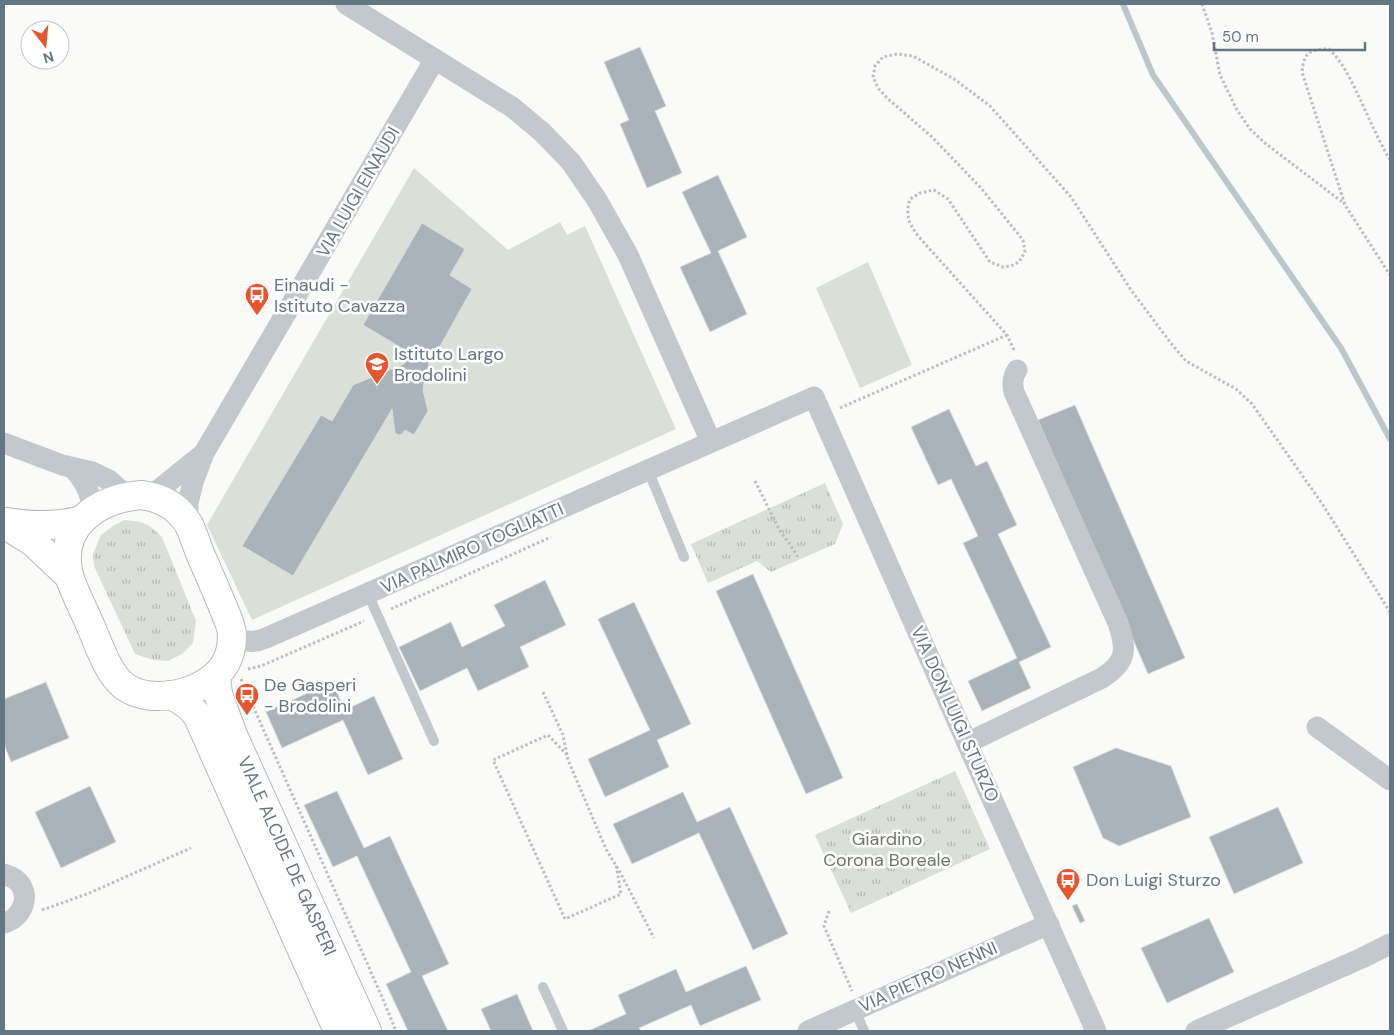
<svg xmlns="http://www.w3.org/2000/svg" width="1394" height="1035" viewBox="0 0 1394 1035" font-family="'DM Sans',sans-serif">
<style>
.grass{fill:url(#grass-tufts)}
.garden{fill:#dadfd7}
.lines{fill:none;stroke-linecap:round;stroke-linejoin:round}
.stream{stroke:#bbc7cb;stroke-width:6}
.building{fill:#aab3b9;stroke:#dcdcda}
.secondary-casing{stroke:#b3babf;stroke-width:30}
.path{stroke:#bbbfc2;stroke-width:3;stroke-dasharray:2.5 2.5;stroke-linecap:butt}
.lane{stroke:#c3c8cc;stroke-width:10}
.street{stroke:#c3c8cc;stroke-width:21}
.secondary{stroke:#fff;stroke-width:28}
.labels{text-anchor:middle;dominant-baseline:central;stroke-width:5;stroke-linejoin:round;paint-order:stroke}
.street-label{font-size:18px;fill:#657683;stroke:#fff}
.poi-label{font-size:18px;fill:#657683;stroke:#fff;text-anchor:start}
.park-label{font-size:18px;fill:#687a64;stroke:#fff}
</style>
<defs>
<pattern id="grass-tufts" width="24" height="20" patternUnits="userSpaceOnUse" patternTransform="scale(1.25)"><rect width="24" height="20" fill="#dadfd7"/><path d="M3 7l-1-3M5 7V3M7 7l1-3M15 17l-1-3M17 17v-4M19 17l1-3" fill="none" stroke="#b4b9b4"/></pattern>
</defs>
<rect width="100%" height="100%" fill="#fafaf8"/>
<g class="grass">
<polygon points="825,483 843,524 835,544 771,572 757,561 708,583 691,544"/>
<path d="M124 520C144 522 147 522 162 537L196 621 193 643 182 654 168 661 153 660 135 654 94 566 93 554 101 535 113 526Z"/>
<polygon points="955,771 990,849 851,913 815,835"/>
</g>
<g class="garden">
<polygon points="414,168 508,250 560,222 567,235 585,226 676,429 252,620 207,525"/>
<polygon points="868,262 912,365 860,388 816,288"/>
</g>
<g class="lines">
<polyline class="stream" points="1123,4 1153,75 1341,348 1390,439"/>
</g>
<g class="building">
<polygon points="640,47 666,106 655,111 682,173 647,188 620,124 629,120 604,62"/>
<polygon points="718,175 747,237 718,251 747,314 710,332 680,267 711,253 682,192"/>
<polygon points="422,223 465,249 450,275 472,289 439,348 427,352 429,366 425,374 423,390 428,411 414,435 405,430 402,434 399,435 395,433 392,409 293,576 242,546 321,415 332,421 353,385 404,364 410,353 363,325"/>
<polygon points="1075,405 1185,658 1148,674 1038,420"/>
<polygon points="949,409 976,466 987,461 1017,525 998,534 1051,647 1019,662 1031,688 982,711 968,681 1017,658 963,543 978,536 951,479 938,485 911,427"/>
<polygon points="753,574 843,778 806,794 716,591"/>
<polygon points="545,580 566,625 520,647 529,667 478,691 467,668 420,691 399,647 451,622 462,647 505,626 494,605"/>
<polygon points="634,602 691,724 657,740 669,767 605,797 588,759 650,730 598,619"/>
<polygon points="46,682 69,738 11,762 4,744 4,699"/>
<polygon points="332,682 345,710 374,696 403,759 368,775 343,720 282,748 266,712"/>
<polygon points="1116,748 1171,766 1191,817 1119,846 1103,838 1073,767"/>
<polygon points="90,786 116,842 61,868 35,812"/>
<polygon points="337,791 364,848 390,836 449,964 422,976 448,1031 408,1031 386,984 411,972 357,856 333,867 304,805"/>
<polygon points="683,792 697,822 730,807 788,934 753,950 699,833 632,864 613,824"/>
<polygon points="1278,807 1303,863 1234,894 1209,837"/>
<polygon points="1077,904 1085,921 1080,923 1072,906"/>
<polygon points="1209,918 1234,972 1167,1003 1141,948"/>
<polygon points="746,966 761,1000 700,1026 691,1005 639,1028 641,1031 588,1031 626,1014 618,995 676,969 686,992"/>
<polygon points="517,994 533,1031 491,1031 481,1009"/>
</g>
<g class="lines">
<defs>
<g id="secondary">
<path d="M141 495C157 497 170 502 181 514 183 517 186 520 188 523 194 534 197 547 202 558 209 574 216 590 223 607 226 615 232 626 232 635 232 645 230 656 225 664 208 693 152 707 124 686 108 674 99 645 91 627 85 612 73 590 69 575 57 526 97 499 141 495Z"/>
<path d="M7 522C32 526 57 527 82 520"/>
<polyline points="4,524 33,542 69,576"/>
<polyline points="216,677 218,694 233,735 367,1031"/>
<path d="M170 695C182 700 191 706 198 717L338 1031"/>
</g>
</defs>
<use href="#secondary" class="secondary-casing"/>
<g class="path">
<polyline points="1202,4 1212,33 1220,75 1237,110 1250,129 1266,144 1345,204"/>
<path d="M1390 160C1379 141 1370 121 1361 101 1352 83 1344 63 1329 49 1310 49 1304 52 1302 72L1345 205 1390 275"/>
<path d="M1014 350 1007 335 918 236C909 223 905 216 910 199L920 193 934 190 948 199 990 262 1003 267 1011 266 1019 262 1025 252 1023 240 981 188 932 137 887 98 878 88 873 77 875 66 883 57 897 54 913 56 954 79 990 106 1071 197 1131 290 1170 342 1186 361 1236 389 1252 404 1323 505 1390 612"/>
<polyline points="840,408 1007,335"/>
<polyline points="755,481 780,531 789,543 799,559"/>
<polyline points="391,609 551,537"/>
<polyline points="248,669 261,666 364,621"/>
<polyline points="241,679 382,997 396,1031"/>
<polyline points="543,692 563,735 568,760 606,849 621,874 654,938"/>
<polyline points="567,755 548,735 493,760 565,919 621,894 616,864"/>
<polyline points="42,910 87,894 191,848"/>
<polyline points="829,911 824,926 852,991"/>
</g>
<g class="lane">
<polyline points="648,470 684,557"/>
<polyline points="368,594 434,741"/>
<polyline points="543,987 563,1031"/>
<polyline points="855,1010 864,1031"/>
</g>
<g class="street">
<polyline points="346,4 512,107 542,132 571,162 597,200 628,255 711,442"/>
<polyline points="4,443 62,465 92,472 109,480 127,496"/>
<path d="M73 468C85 482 92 494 92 512"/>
<polyline points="151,496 202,455"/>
<polyline points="188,523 188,503 193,482 204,453 435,59"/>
<path d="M232 634C242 643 254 643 266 638L814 397 967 743 1096 1031"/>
<polyline points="1317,727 1390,780"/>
<path d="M967 743 1102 678C1127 662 1127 650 1118 623L1014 392C1012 384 1012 378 1017 370"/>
<path d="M4 874C7 875 12 877 15 879 33 893 23 918 4 923"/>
<polyline points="808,1031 1049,924"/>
<polyline points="1196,1031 1362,958 1390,944"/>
</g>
<use href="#secondary" class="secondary"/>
</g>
<defs>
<symbol id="bus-pin" viewBox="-11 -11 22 30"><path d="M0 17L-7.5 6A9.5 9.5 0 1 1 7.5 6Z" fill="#e4572e" stroke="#fff"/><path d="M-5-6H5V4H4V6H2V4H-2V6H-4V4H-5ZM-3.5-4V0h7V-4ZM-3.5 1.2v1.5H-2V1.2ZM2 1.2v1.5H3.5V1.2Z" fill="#fff"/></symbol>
<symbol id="school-pin" viewBox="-11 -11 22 30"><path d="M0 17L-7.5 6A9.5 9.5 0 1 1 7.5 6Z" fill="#e4572e" stroke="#fff"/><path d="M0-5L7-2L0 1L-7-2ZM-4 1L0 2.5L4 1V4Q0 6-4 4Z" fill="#fff"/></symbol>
</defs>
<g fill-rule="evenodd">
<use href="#bus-pin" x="243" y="281" width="28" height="38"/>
<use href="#school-pin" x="363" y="350" width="28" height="38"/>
<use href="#bus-pin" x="233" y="681" width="28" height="38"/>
<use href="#bus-pin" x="1054" y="866" width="28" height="38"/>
</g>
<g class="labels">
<g class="street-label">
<text transform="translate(358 192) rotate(-60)">VIA LUIGI EINAUDI</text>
<text transform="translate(472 548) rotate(-24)">VIA PALMIRO TOGLIATTI</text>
<text transform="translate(955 714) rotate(66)">VIA DON LUIGI STURZO</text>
<text transform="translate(287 856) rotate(66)">VIALE ALCIDE DE GASPERI</text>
<text transform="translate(928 977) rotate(-24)">VIA PIETRO NENNI</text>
</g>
<g class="poi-label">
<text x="274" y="285">Einaudi -<tspan x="274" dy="21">Istituto Cavazza</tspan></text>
<text x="394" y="354">Istituto Largo<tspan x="394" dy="21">Brodolini</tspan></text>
<text x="264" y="685">De Gasperi<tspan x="264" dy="21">- Brodolini</tspan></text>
<text x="1086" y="880">Don Luigi Sturzo</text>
</g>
<g class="park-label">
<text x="887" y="839">Giardino<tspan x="887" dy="21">Corona Boreale</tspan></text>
</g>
</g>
<rect width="1394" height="1035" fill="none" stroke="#657683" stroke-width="10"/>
<g transform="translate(45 45) rotate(164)"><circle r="24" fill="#ffffff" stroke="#c1c8cd"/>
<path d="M0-4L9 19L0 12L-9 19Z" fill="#e4572e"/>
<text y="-8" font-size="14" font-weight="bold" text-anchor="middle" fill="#657683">N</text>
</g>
<path d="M1214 42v8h151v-8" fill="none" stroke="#657683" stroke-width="2.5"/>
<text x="1222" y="42" font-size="15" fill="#657683" stroke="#ffffff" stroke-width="4" paint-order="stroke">50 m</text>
</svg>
